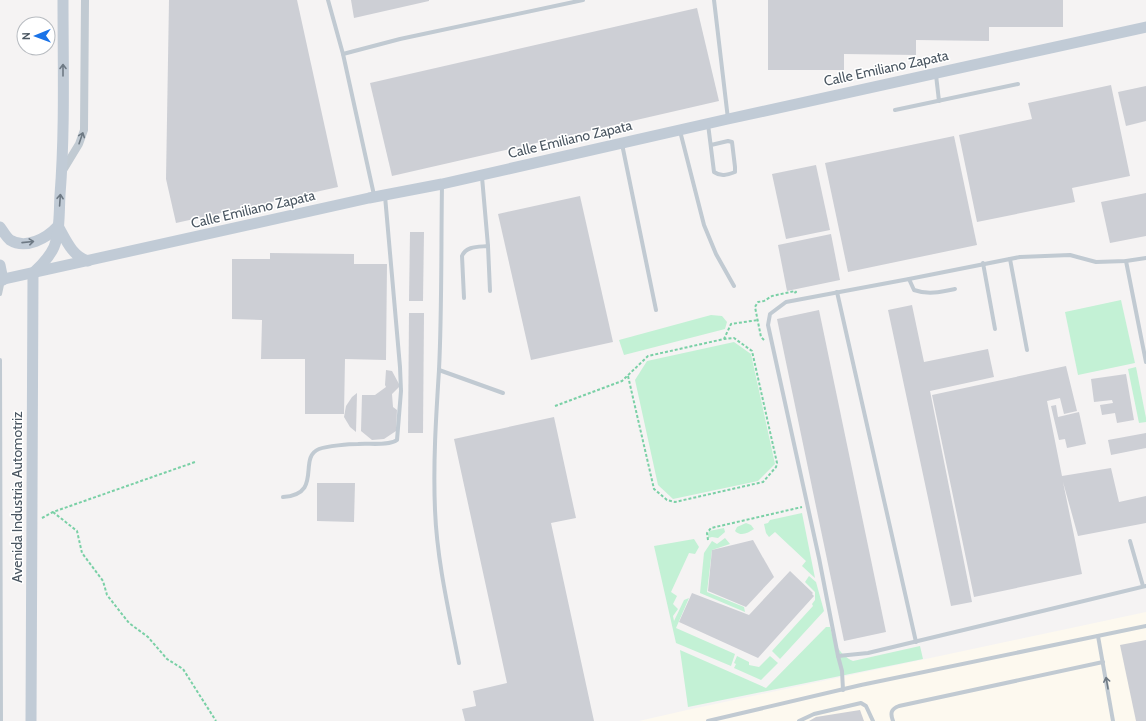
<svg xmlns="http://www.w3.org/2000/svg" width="1146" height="721" viewBox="0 0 1146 721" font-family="Cabin,sans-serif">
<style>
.commercial{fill:#fdf9ef}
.green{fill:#c3f1d5}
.building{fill:#cdcfd5}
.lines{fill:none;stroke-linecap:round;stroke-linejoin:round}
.path{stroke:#7ad0a6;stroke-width:2;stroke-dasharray:3 2;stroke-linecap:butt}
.lane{stroke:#c1cad2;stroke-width:4}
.street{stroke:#c1cad2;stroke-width:8}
.secondary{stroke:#c1cbd6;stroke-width:11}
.oneway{stroke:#6e7984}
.oneway2{stroke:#6e7983}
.labels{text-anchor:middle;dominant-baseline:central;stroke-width:3;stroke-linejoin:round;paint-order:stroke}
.street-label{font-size:14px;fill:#4a5661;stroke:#fff}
</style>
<rect width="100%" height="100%" fill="#f5f3f3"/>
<polygon class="commercial" points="1146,612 1146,721 639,721 687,710"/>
<g class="green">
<polygon points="1121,300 1135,363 1078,375 1065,312"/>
<polygon points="711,315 722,316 727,322 725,329 624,355 619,340"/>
<polygon points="734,342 751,354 775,464 758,481 673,499 658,485 635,380 647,361"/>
<polygon points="1136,367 1146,418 1146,422 1139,423 1128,369"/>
<polygon points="802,513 815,578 802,566 806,561 775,532 769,537 766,533 764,524 768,523 770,520"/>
<path d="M746 523 751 525 754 529C748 533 741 537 735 531L737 527Z"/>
<polygon points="724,528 725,532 718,538 712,537 708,538 708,534 709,531"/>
<polygon points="725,538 730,544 712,550 707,592 744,607 745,612 700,593 704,553 712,541 717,544"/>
<polygon points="694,539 699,547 695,554 689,553 671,592 677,596 673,604 678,609 673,616 674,621 684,600 689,598 676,628 735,654 731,666 676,643 654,546"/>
<polygon points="809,576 816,582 824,611 780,659 772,651 813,606 812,604 815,600 815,592 805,582"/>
<path d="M826 627H830C834 642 838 654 853 661L920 646 923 659 688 707 680 650 766 688Z"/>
<polygon points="737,656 749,662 749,665 759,667 770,656 778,663 761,680 734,668 736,664 734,663"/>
</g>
<g class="building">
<polygon points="169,0 297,0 338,187 176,223 166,179"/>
<polygon points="351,0 429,0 429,1 354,18"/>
<polygon points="768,0 1063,0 1063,27 989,27 989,41 916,40 916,55 844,54 844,70 768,70"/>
<polygon points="697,8 719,101 392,176 370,83"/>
<polygon points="1111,85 1130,176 1072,188 1075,202 977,222 959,135 1032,119 1028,103"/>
<polygon points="1146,86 1146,121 1126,126 1118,92"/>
<polygon points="954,136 977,245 848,272 825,163"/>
<polygon points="816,165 830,230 786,239 772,174"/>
<polygon points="1146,193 1146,236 1110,243 1101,202"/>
<polygon points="580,196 613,342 531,360 498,214"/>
<polygon points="410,232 424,232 423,301 409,301"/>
<polygon points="831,234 840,280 787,291 778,245"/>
<polygon points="270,253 354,254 354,264 387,264 386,360 345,359 344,414 305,414 305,359 261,359 262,320 232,319 232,259 270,259"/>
<polygon points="912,305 924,362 988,349 994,377 930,391 972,602 951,606 888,310"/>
<polygon points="819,310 886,632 844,641 777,319"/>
<polygon points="409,313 424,313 423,433 408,433"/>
<polygon points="1066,366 1077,411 1064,414 1060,398 1047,401 1062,476 1111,468 1119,502 1146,496 1146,523 1078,536 1063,482 1082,574 974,597 932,395"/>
<polygon points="386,370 392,371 399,384 399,387 392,394 393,407 397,410 396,431 384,439 372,440 361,431 362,395 375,395 386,387 385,385"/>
<polygon points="1126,374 1134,420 1117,423 1115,413 1102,415 1100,405 1113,403 1112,400 1094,402 1091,379"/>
<polygon points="357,393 356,432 350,427 344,417 346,406 352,397"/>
<polygon points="1056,405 1058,417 1079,412 1086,444 1067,448 1065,439 1059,440 1051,406"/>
<polygon points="554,417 576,518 551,523 594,721 465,721 462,709 476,706 473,691 507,683 454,439"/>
<polygon points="1146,433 1146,448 1111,455 1108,440"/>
<polygon points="317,483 355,483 354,522 317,521"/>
<polygon points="753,540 774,577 746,607 708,591 712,550"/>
<polygon points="790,571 813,593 812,594 814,596 758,658 679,622 692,593 749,615"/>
<polygon points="1146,640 1146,721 1136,721 1120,645"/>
<polygon points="860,710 864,721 809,721 816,717"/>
</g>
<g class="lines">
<g class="path">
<polyline points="764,340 761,337 755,307 758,302 764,301 772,296 795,291 796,292 794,293"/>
<polyline points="628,376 654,489 667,500 675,502 763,482 776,467 777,463 752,351 734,338 724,339"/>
<polyline points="555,406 622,381 648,356 724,339 731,324 758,320"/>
<polyline points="53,512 77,531 82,553 103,581 107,595 129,623 148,637 167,659 183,669 216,721"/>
<polyline points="42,518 53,512 195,462"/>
<polyline points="708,540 707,533 711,528 802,507"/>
</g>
<g class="lane">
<polyline points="328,0 343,54 374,195"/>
<polyline points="714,0 728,119"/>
<polyline points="343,54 400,39 583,0"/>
<polyline points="936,75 939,101"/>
<polyline points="895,110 1018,84"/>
<path d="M708 124 714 172C721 177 727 175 735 172V167L732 142 728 141 711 145"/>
<polyline points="680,131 704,225 716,254 734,286"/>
<polyline points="622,144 656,310"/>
<polyline points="482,177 488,246"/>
<path d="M442 185C441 247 442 309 439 370 436 417 433 463 435 510 437 561 449 612 459 663"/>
<polyline points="1146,258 1126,261 1096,262 1070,255 1020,257 909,279 786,302 770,314 768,325 819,558 838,656 868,653 1146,586"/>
<polyline points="1010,259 1027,350"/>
<polyline points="1126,261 1146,362"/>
<polyline points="983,263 995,329"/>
<path d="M909 279 914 290C928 295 941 292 955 289"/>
<polyline points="837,292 916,642"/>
<polyline points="0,294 3,280"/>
<path d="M464 298 462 256C466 246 478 247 488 246L490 291"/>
<polyline points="0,360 1,721"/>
<polyline points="439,370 503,393"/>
<path d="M283 497C324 494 297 458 319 449 327 446 349 444 358 444 369 443 389 446 397 440L401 391 400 367 385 196"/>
<polyline points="1130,541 1143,586"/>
<polyline points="1098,636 1113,721"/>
<polyline points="838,656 842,671 843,690"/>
<polyline points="708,721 861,685 1146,626"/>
<polyline points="799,721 814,714 861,703 866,706 873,721"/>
<path d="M893 721C890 713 891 709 899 706L1103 662"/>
</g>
<polyline class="street" points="62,172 79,144 84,130 85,0"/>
<g class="secondary">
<path d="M0 227C3 231 6 237 10 240 26 250 47 238 58 226 66 240 72 256 88 261"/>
<polyline points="0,265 3,280"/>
<polyline points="0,280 369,198 442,184 728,119 1146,27"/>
<path d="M31 721 33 273C42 265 49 258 54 247 60 232 59 212 60 195 65 131 63 65 63 0"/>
</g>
</g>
<defs><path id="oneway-shaft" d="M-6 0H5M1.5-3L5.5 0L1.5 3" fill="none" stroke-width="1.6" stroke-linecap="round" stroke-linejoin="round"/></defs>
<g class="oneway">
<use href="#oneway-shaft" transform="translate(63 70) rotate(-90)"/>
<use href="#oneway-shaft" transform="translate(60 200) rotate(-86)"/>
<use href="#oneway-shaft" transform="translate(28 242) rotate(-6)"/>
</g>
<g class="oneway2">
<use href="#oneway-shaft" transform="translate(81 138) rotate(-71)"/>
<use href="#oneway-shaft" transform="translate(1107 683) rotate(-100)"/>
</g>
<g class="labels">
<g class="street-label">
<text transform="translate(886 68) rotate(-12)">Calle Emiliano Zapata</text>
<text transform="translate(570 139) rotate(-13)">Calle Emiliano Zapata</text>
<text transform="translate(253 209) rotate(-13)">Calle Emiliano Zapata</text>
<text transform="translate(17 497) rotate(-90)">Avenida Industria Automotriz</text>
</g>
</g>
<g transform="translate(36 36) rotate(269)"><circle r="19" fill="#ffffff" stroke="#b7bbc0"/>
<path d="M0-3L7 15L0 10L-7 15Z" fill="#1a73e8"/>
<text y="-6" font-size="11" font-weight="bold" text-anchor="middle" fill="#4a5661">N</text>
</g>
</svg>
